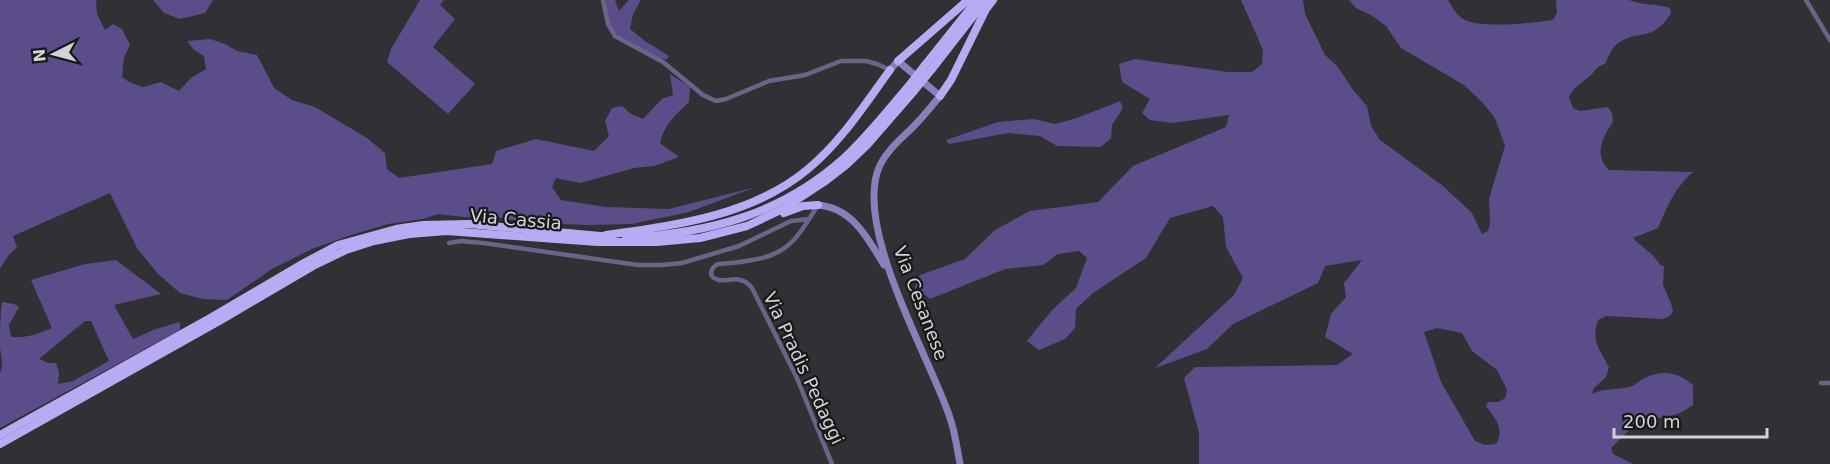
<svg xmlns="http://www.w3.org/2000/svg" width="1830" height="464" viewBox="0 0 1830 464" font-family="'DejaVu Sans',sans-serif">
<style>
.green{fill:#5b4d89;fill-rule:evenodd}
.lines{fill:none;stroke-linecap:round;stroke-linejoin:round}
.street{stroke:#6b6388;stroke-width:4.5}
.secondary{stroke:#8b7fb9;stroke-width:7}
.highway{stroke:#b9abf3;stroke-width:8}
.highway-bridge{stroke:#b9abf3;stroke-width:8}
.labels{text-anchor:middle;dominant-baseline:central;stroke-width:4.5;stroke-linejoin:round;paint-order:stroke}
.street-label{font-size:18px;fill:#d3d3d6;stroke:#19181b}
</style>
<rect width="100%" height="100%" fill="#313035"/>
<g class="green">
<path d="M0 0H96L97 14 105 30 113 24 122 29 130 45 124 57 122 77 129 82 143 87 161 82 179 91 191 78 206 69 204 56 194 50 187 41 210 39 225 44 237 51 257 55 274 88 292 100 315 107 367 138 385 153 387 169 399 178 492 164 496 151 536 139 594 151 609 136 605 121 612 108 622 106 631 114 643 119 662 99 673 95 670 74 690 87 689 102C676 114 664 125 660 143L679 157 654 166 634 168 580 183 556 178 552 187 561 200 606 207 669 209 756 187 689 212 632 224 587 225 533 223 487 216 463 217 438 214 423 219 388 224 348 236 312 249 272 269 227 300 203 299 180 293 158 274 137 248 110 193 13 236 17 247 8 256 0 269Z"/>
<polygon points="153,0 213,0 205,13 180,19 164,13"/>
<polygon points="420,0 444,0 440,5 455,19 433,47 475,84 448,114 387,62 391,49"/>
<path d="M604 0H615L619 11 629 0H641L633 14 630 29 645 41 669 56 666 60C645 52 615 43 608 19 606 13 606 6 604 0Z"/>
<path d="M1241 0H1303L1305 14 1325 55 1338 67 1353 90 1367 106 1371 126 1380 140 1443 186 1472 213 1482 234 1488 231 1490 224 1489 199 1505 146 1495 118 1483 103 1464 85 1401 48 1386 26 1371 15 1356 8 1349 0H1448C1452 7 1456 14 1463 19 1479 29 1534 23 1553 20L1557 13 1556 0H1629C1642 6 1656 3 1670 8L1671 13C1652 45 1635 27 1615 46 1610 51 1608 58 1605 64 1597 66 1596 70 1590 76 1582 83 1574 86 1569 97L1573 108 1580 111 1608 107 1612 113 1613 122C1603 137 1593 154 1609 170L1693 172C1675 187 1667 207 1658 228L1633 238C1642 248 1655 254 1660 265L1664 266 1663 285 1671 303 1673 312 1670 316 1663 319 1606 316 1598 320C1591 341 1599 349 1609 367L1606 377 1594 388 1592 394C1604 388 1616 390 1629 387 1634 386 1637 383 1641 380 1660 369 1677 371 1693 385V405C1672 420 1666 415 1644 421 1631 425 1621 439 1611 448L1613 454 1633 464H1199V433L1184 378 1195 367 1337 365 1353 354 1325 337 1331 314 1346 297 1344 283 1362 260 1325 266 1318 283 1233 324 1207 349 1155 368 1234 295 1243 278 1226 247 1223 217 1213 206 1170 218 1146 258 1093 293 1076 309 1075 328 1065 339 1039 350 1027 341 1052 310 1076 288 1087 258 1079 251 1058 254 1043 265 1005 269 930 299 915 287 920 275 965 259 995 230 1030 211 1098 202 1133 166 1226 127 1229 115 1173 123 1150 120 1142 113 1150 99 1122 82 1119 64 1135 59 1228 72H1252L1262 64 1263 50ZM1437 328 1462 333 1472 351 1497 370 1507 390 1505 398 1499 402H1488L1486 406C1495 418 1505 429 1496 444L1485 445 1475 441 1441 382 1424 332Z"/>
<polygon points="1120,101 1123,108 1112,125 1111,138 1101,147 1057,146 1040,136 1008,133 949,144 946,140 998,122 1034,119 1055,124 1077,118"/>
<path d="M116 260 161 294 114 305 133 339 156 329 180 322V330L0 428V373C4 365 1 356 0 348 0 333 0 316 2 302L14 304 19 307 9 325 11 337C27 338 38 334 52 328L31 280 85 264ZM85 321H91L109 361 73 381 58 384 59 372 56 363H48L39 359Z"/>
</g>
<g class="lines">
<g class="street">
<polyline points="603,0 608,24 615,36 663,62 703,95 716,101 726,99 769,81 805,75 841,61 866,61 877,64 890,70"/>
<polyline points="1806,0 1830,40"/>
<path d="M818 205C797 238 789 256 746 261 737 263 727 263 718 264 712 267 707 275 716 279 723 283 733 277 740 280 746 281 749 284 752 288L796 376 832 464"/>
<polyline points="449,243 461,241 483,243 638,265 662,265 682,263 739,246 791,221 809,219"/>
<polyline points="1821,383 1830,383"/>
</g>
<g class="secondary">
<path d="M890 70 898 61 940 96C931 107 923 117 913 127 901 139 888 149 880 165 852 225 928 354 949 415 955 431 957 448 960 464"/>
<path d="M818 205C853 208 868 239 884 265"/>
</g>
<g class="highway">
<polyline points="898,61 968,0"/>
<polyline points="925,65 977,0"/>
<polyline points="932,69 985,1"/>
<polyline points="940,96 951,80 986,9 993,0"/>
<polyline points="784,213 803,206 818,205"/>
<path d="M606 235C676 225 752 216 808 169 841 142 865 104 890 70"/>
<path d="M626 238C709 233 780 215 843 159 867 137 887 111 908 87"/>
<polyline points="0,435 212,317 304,263 338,245 396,229 423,225 469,224 611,237"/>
<polyline points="0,444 221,320 313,266 346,250 374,241 409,234 447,231 597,242 657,242 700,238 747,226 783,209 824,182 846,165 867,145 914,91"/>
</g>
<g class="highway-bridge">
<polyline points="908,87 925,65"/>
<polyline points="914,91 932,69"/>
</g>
</g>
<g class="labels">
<g class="street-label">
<text transform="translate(516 219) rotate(5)">Via Cassia</text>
<text transform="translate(921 303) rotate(69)">Via Cesanese</text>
<text transform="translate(804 368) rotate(65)">Via Pradis Pedaggi</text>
</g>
</g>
<g transform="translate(54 54) rotate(264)" stroke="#19181b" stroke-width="4.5" paint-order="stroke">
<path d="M0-4.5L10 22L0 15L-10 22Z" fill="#d3d3d6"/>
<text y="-9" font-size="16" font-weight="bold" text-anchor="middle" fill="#d3d3d6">N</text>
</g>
<path d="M1614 428v9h153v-9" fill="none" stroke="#d3d3d6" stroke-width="3"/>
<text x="1623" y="428" font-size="18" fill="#d3d3d6" stroke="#19181b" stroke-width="4.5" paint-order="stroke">200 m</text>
</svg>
